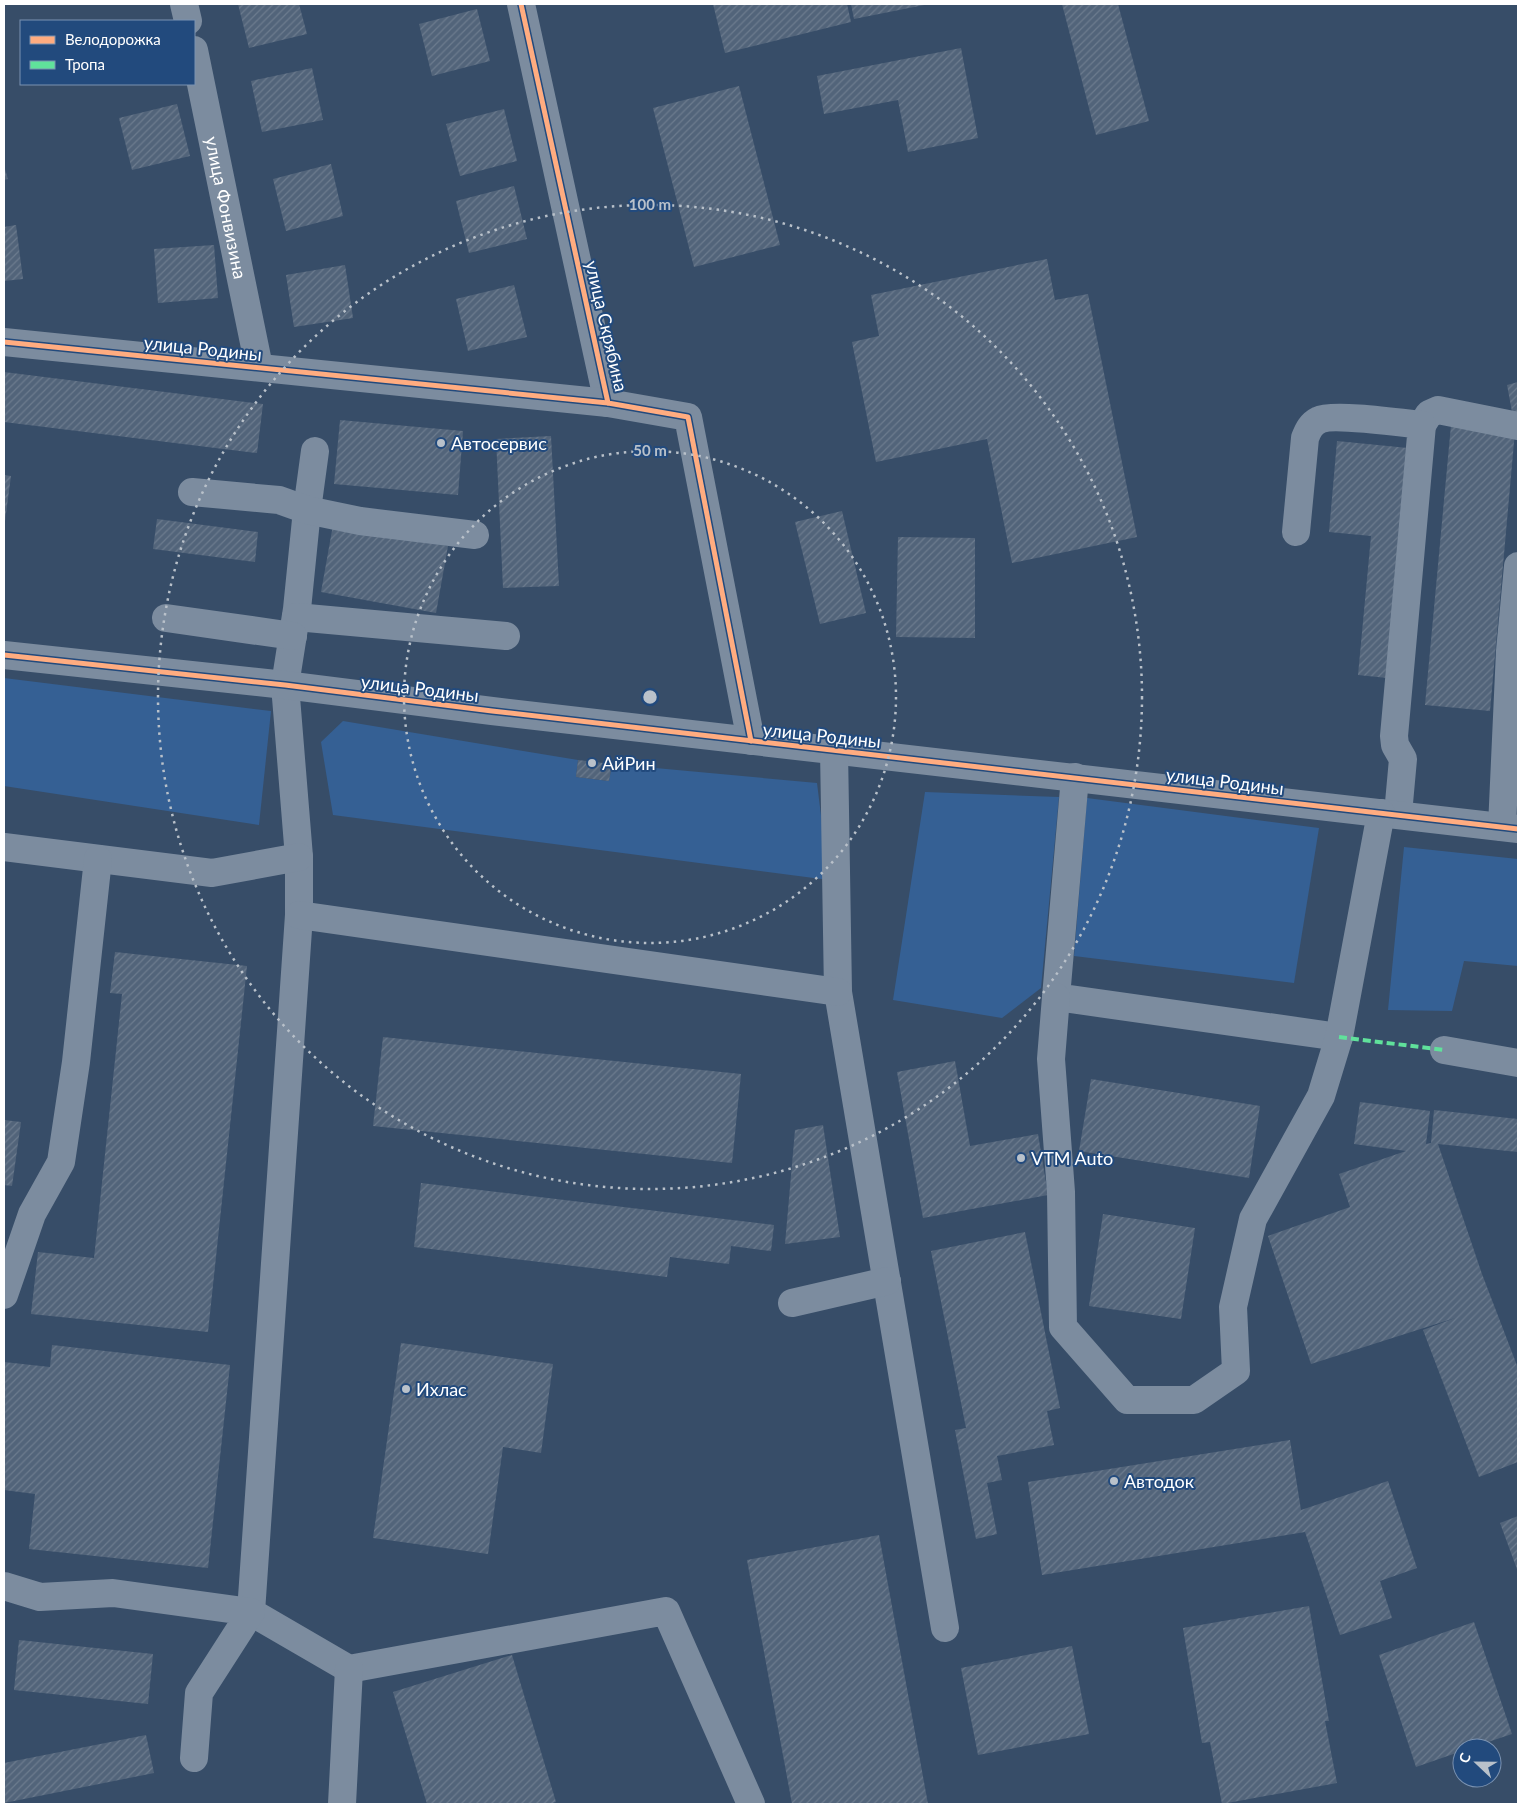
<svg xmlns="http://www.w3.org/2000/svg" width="1522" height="1808" viewBox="0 0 1522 1808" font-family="Lato,sans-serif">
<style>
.green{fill:#356094}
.building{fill:url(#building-hatch)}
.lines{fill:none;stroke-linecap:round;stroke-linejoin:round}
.minor{stroke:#7c8c9f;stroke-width:28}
.quiet{stroke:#60e19b;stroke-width:4;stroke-dasharray:8 4;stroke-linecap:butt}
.cycleway-casing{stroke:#224a7d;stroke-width:8}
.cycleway{stroke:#ffac80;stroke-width:5}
.ring{fill:none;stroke:#b9c1ca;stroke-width:2.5;stroke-dasharray:2.5 5}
.poi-dot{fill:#b9c1ca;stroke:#224a7d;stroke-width:2}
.labels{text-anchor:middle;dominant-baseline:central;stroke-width:4;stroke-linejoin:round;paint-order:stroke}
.street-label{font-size:18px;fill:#fff;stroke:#224a7d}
.poi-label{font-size:18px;fill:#fff;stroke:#224a7d;text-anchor:start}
.centre{fill:#b9c1ca;stroke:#224a7d;stroke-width:2.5}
.ring-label{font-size:15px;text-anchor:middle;font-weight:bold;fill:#b9c1ca;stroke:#224a7d;stroke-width:4;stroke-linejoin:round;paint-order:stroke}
</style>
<defs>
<pattern id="building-hatch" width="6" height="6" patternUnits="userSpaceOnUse" patternTransform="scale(1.25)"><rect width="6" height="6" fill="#52647a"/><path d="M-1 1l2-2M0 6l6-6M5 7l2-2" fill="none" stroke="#6c7b8e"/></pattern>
</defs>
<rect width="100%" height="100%" fill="#374d68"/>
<g class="green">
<polygon points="4,678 271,711 259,825 4,786"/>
<polygon points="343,721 578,760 576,777 609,781 612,764 817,783 829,880 333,815 321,742"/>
<polygon points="925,792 1059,797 1041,988 1002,1018 893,1000"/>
<polygon points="1087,798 1319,828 1294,983 1074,956"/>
<polygon points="1404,847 1518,859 1518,966 1464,961 1452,1011 1388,1010"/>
</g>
<g class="building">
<polygon points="238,4 299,4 307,34 249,48"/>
<polygon points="713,4 847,4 851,22 725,53"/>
<polygon points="851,4 924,4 924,5 854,19"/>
<polygon points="1062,4 1118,4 1149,121 1096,135"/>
<polygon points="477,9 490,61 432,76 419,24"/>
<polygon points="961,48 978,138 908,152 898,100 824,114 817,76"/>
<polygon points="312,68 323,120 262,132 251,81"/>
<polygon points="739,86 780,245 694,267 653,108"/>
<polygon points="177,104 190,156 132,170 119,118"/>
<polygon points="504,109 517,161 460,176 446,124"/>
<polygon points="331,164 343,216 286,231 273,179"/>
<polygon points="4,166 8,179 4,180"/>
<polygon points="514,186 527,239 469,253 456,201"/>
<polygon points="16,225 23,279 4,281 4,227"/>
<polygon points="214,245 218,298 158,303 154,249"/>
<polygon points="1047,259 1055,300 1088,294 1137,537 1012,563 987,439 876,462 852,342 879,336 871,295"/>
<polygon points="345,265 353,318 294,327 286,275"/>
<polygon points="514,285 527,337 468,351 456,299"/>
<polygon points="4,372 263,404 257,453 4,422"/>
<polygon points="1518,382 1518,416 1513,417 1507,385"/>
<polygon points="340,420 463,431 458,495 334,484"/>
<polygon points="1451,425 1515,431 1490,711 1425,705"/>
<polygon points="551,436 559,586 503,588 496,439"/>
<polygon points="1337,441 1408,448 1387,678 1358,675 1371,536 1329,532"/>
<polygon points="4,475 11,476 5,521 4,521"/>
<polygon points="842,511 866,613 820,624 795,522"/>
<polygon points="157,519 258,532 255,562 153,549"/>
<polygon points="333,525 448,546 436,613 321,592"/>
<polygon points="898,537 975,538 975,638 896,637"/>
<polygon points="578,760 612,764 609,781 576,777"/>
<polygon points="115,952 247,966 208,1332 31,1314 38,1252 94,1258 122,994 110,993"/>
<polygon points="383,1037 741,1074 732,1163 373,1126"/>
<polygon points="955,1061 970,1146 1038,1134 1048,1195 923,1218 897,1072"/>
<polygon points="1091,1079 1260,1106 1249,1178 1079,1151"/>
<polygon points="1360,1102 1430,1111 1426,1144 1431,1143 1434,1110 1518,1119 1518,1152 1438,1144 1482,1274 1518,1368 1518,1462 1479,1477 1423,1330 1455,1318 1311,1364 1268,1236 1350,1207 1339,1174 1406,1151 1354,1144"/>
<polygon points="4,1120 21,1122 12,1186 4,1185"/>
<polygon points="823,1125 840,1237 785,1244 795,1130"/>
<polygon points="421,1183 774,1225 771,1251 731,1246 729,1264 670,1257 667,1277 414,1247"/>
<polygon points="1103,1214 1195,1228 1181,1319 1089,1306"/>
<polygon points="1025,1232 1060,1408 1047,1411 1054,1445 997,1456 1002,1480 987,1483 997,1534 976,1539 955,1430 966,1428 931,1251"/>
<polygon points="401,1343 553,1364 541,1453 503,1447 488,1554 373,1538"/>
<polygon points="52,1345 230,1365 208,1568 29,1549 35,1494 4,1490 4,1362 50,1367"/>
<polygon points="1290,1440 1301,1510 1388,1481 1417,1568 1380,1581 1392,1618 1340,1635 1305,1532 1042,1575 1028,1482"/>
<polygon points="1518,1516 1518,1572 1500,1523"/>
<polygon points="879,1535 928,1804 792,1804 747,1560"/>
<polygon points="1309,1606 1329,1721 1325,1721 1337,1783 1222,1804 1210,1742 1202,1743 1183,1628"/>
<polygon points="1474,1622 1512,1734 1470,1748 1462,1748 1462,1751 1416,1767 1379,1655"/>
<polygon points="19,1640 153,1654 148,1704 14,1690"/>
<polygon points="1072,1646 1089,1734 978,1755 961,1668"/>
<polygon points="512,1655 556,1802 549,1804 427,1804 393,1692"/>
<polygon points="146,1735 154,1773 4,1803 4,1763"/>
</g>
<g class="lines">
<g class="minor">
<polyline points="184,4 188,21"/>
<polyline points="521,4 608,403 688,417 751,741"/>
<path id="s1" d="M194 50 259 367"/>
<polyline points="4,342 608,403"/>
<polyline points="1422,425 1429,414 1438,410 1518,426"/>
<polyline points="315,451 307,510 297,609 285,685 299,857 299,915 251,1612 349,1669 666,1611 751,1804"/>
<polyline points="192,492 279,500 307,510 360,521 475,535"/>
<path d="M1296 532 1305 438C1308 430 1311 424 1319 420 1332 413 1403 423 1422 425L1394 736 1395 745 1403 759 1398 814"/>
<polyline points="296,617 506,636"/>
<polyline points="166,618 293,636"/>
<polyline points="4,655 285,685 492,711 1518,829"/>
<polyline points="834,750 838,992 945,1628"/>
<polyline points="1075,777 1056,997 1339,1037"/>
<polyline points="1502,827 1510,651 1518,566"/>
<polyline points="4,847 212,873 299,857"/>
<polyline points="299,915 838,992"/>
<polyline points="1056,997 1051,1059 1061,1192 1063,1327 1127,1400 1194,1400 1236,1371 1233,1307 1253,1219 1321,1096 1339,1037 1381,813"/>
<polyline points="1444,1050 1518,1063"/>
<polyline points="4,1295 32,1214 61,1162 76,1062 98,859"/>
<polyline points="792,1303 887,1281"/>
<polyline points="4,1586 40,1597 113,1593 251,1612 199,1693 194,1758"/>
<polyline points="342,1804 349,1669"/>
</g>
<polyline class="quiet" points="1339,1037 1444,1050"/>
<defs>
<g id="cycleway">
<polyline points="521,4 608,403 688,417 751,741"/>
<polyline points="4,342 608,403"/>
<polyline points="4,655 285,685 492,711 1518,829"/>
</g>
</defs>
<use href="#cycleway" class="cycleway-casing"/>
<use href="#cycleway" class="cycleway"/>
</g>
<g class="ring">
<circle cx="650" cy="697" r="246"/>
<circle cx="650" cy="697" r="492"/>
</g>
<g class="poi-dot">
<circle cx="441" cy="443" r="5"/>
<circle cx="592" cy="763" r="5"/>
<circle cx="1021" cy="1158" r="5"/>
<circle cx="406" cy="1389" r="5"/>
<circle cx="1114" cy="1481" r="5"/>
</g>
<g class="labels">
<g class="street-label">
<text stroke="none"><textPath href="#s1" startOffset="161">улица Фонвизина</textPath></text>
<text transform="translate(607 326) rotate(77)">улица Скрябина</text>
<text transform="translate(203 348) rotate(6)">улица Родины</text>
<text transform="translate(420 688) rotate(7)">улица Родины</text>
<text transform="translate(822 735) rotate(6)">улица Родины</text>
<text transform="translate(1225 781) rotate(7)">улица Родины</text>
</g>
<g class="poi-label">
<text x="451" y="443">Автосервис</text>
<text x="602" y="763">АйРин</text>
<text x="1031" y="1158">VTM Auto</text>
<text x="416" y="1389">Ихлас</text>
<text x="1124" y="1481">Автодок</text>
</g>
</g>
<circle cx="650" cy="697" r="8" class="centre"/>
<g class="ring-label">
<text x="650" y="210">100 m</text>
<text x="650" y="456">50 m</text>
</g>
<rect width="1522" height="1808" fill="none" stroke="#ffffff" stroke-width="10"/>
<rect x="20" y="20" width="175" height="65" fill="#224a7d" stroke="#7a92b1"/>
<rect x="30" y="36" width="25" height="8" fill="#ffac80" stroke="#7a92b1"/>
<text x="65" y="45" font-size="15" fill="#ffffff">Велодорожка</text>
<rect x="30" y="61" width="25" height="8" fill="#60e19b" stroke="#7a92b1"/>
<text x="65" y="70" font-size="15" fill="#ffffff">Тропа</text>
<g transform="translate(1477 1763) rotate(292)"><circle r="24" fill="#224a7d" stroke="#7a92b1"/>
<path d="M0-4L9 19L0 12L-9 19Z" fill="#b9c1ca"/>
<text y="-8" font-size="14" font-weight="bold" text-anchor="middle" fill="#ffffff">С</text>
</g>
</svg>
